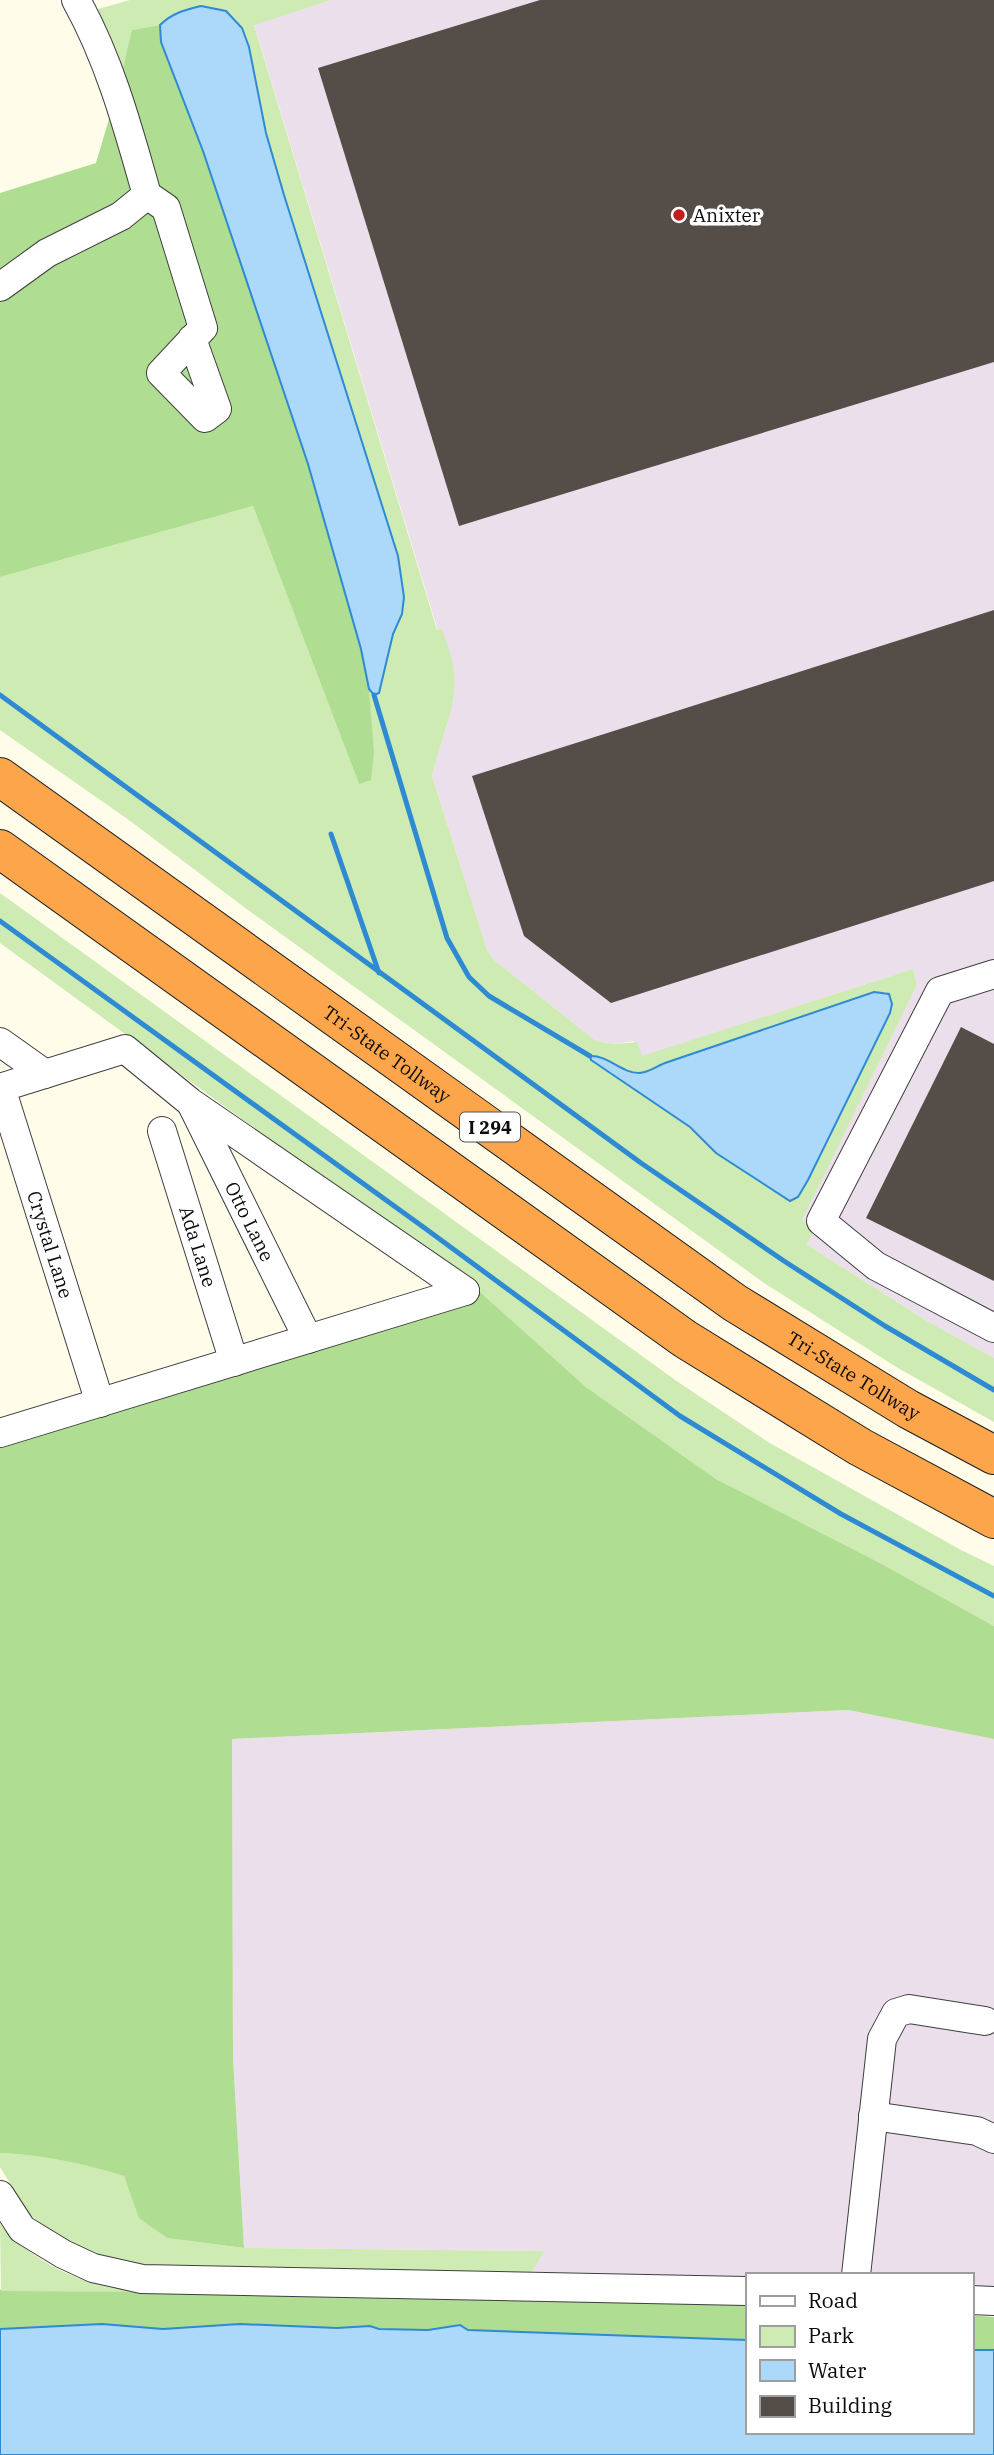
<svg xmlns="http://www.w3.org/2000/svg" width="994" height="2455" viewBox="0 0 994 2455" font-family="'IBM Plex Serif',serif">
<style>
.industrial{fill:#ebdfeb}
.green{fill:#cdebb2;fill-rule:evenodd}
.forest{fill:#afdd91}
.water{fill:#acd8f9;stroke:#2f8ad4;stroke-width:2}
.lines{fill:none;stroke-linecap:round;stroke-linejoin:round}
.stream{stroke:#2f8ad4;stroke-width:5}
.building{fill:#554d47}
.minor-casing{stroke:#3f3f3f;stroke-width:30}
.highway-casing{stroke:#1d1d1d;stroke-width:40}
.minor{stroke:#fff;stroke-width:28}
.highway{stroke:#fca54b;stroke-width:38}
.poi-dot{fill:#c21e1d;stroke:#fff;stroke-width:2.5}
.labels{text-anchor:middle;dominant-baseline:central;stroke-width:7;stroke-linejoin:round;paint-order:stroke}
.shield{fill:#fff;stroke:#555;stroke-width:2}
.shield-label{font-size:18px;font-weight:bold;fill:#0c0c0c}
.poi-label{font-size:19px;fill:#0c0c0c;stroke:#fff;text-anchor:start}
.street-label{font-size:19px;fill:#0c0c0c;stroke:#fff}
</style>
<rect width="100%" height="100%" fill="#fffcea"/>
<g class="industrial">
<polygon points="331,0 994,0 994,1358 927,1321 806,1244 801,1221 917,985 913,969 641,1057 634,1041 615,1044 596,1041 494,960 487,950 432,776 436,755 447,726 453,695 454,672 441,630 438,631 254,24"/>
<polygon points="848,1710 994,1739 994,2311 971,2310 971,2275 747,2275 747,2303 531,2274 543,2251 244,2248 233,2058 232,1739"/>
</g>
<g class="green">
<path d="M130 0H331L254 25 437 630 442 629C446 643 453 658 454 672 458 707 439 742 432 776L487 950 494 960 596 1041 615 1044 637 1042 642 1056 913 969 917 985 802 1220 816 1229 806 1244 927 1321 994 1358V1422L898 1368 764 1283 244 907 129 820 0 730V577L253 506 359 784 370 715 369 689 374 695 379 693 393 634 402 614V578L398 556 284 195 266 133 249 47 242 28 235 19H165L160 25 133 30 119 85 98 9ZM874 992H886L892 1004 890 1014 798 1197 716 1153 690 1127 635 1090 631 1072H646L665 1063Z"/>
<polygon points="0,893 678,1382 768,1442 961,1550 994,1566 994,1626 880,1563 716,1479 586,1387 480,1292 0,943"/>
<path d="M0 2153C43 2155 83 2163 124 2176L140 2218 167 2238 244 2248 544 2251 531 2274 178 2270 119 2262 65 2242 29 2214 0 2167Z"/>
<path d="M0 2224C18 2248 61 2275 91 2282 115 2287 142 2288 166 2292L1 2291Z"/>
</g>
<g class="forest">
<polygon points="160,25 161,42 203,151 308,464 361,649 369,689 374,753 371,780 359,784 253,506 0,577 0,193 96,163 119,85 132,30"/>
<path d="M480 1292 586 1387 716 1479 880 1563 994 1626V1739L848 1710 232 1739 233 2058 244 2248 167 2238 139 2218 124 2176C82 2163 43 2155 0 2153V1440Z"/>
<polygon points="0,2289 2,2291 243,2292 747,2303 747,2340 468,2330 460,2325 428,2330 379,2329 370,2326 337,2328 240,2324 163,2329 102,2324 6,2329 0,2329"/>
<polygon points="971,2315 994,2317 994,2350 971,2350"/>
</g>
<g class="water">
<path d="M201 6 226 11 242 28 249 47 266 133 284 195 398 556 404 597 402 614 393 634 379 693 374 695 369 689 361 649 308 464 203 151 161 42 160 25C172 13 185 10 201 6Z"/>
<path d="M874 992 889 994 892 1004 890 1013 808 1180 798 1197 790 1201 716 1153 690 1127 591 1060 590 1056C608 1055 621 1073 639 1073 648 1073 657 1066 665 1063Z"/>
<polygon points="102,2324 163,2329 240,2324 337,2328 370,2326 379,2329 428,2330 460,2325 468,2330 747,2340 747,2432 971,2432 971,2350 994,2350 994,2455 0,2455 0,2329"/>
</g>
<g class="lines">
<g class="stream">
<polyline points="0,695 641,1163 784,1261 885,1326 994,1390"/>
<polyline points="374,695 447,938 469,977 489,996 590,1056"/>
<polyline points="331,834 379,973"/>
<polyline points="0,921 426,1229 680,1416 841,1514 994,1596"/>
</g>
</g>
<g class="building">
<polygon points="540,0 994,0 994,362 459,526 318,68"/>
<polygon points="994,610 994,881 611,1003 524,936 472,776"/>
<polygon points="961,1027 994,1044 994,1281 866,1218"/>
</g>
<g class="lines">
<defs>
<g id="minor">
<path d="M76 0C110 61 128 128 147 195"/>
<polyline points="0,287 47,253 121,216 147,195 166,208 203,328 161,373 205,418 217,409 192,339"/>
<polyline points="994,974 940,991 821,1221 876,1266 994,1328"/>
<polyline points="0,1042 45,1074"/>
<polyline points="0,1088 125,1049 190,1102 465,1291"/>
<path id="s1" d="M1 1088 100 1403"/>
<path id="s2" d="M192 1105 308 1339"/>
<path id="s3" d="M162 1131 234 1362"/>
<polyline points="0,1433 465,1291"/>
<polyline points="873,2116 977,2131 994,2139"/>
<polyline points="0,2195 22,2229 63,2254 93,2268 142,2279 747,2291"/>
<polyline points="856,2275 882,2039 896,2013 909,2009 985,2021"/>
<polyline points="971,2300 994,2301"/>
</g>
<g id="highway">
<path id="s4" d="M0 777 735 1303 908 1409 994 1455"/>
<polyline points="0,849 685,1339 860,1447 994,1519"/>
</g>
</defs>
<use href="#minor" class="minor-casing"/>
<use href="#highway" class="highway-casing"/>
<use href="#minor" class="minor"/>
<use href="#highway" class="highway"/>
</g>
<circle class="poi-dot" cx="679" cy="215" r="7"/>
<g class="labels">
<rect class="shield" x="460" y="1112.5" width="60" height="29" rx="5"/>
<g class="shield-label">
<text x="490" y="1127">I 294</text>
</g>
<g class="poi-label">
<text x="693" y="215">Anixter</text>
</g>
<g class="street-label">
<text stroke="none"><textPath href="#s4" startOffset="476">Tri-State Tollway</textPath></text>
<text stroke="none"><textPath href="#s2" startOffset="130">Otto Lane</textPath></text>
<text stroke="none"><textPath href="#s1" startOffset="164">Crystal Lane</textPath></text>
<text stroke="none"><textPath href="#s3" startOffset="121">Ada Lane</textPath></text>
<text stroke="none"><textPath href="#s4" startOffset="1043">Tri-State Tollway</textPath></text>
</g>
</g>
<rect x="746" y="2273" width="228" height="161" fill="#ffffff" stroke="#9e9e9e" stroke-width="2"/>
<rect x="760" y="2296" width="35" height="10" fill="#ffffff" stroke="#9e9e9e" stroke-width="2"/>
<text x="808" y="2308" font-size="21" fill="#0c0c0c">Road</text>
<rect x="760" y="2326" width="35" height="21" fill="#cdebb2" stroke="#9e9e9e" stroke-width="2"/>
<text x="808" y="2343" font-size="21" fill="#0c0c0c">Park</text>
<rect x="760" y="2360" width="35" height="21" fill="#acd8f9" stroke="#9e9e9e" stroke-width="2"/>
<text x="808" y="2378" font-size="21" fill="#0c0c0c">Water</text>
<rect x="760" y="2396" width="35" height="21" fill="#554d47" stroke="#9e9e9e" stroke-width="2"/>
<text x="808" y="2413" font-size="21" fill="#0c0c0c">Building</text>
</svg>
